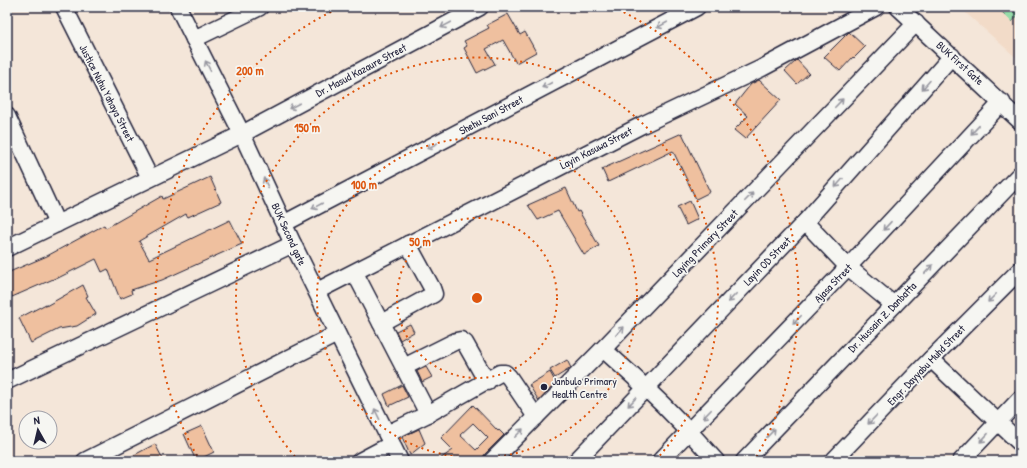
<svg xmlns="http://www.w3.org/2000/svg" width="1027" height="468" viewBox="0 0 1027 468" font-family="'Patrick Hand',sans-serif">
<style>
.built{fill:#f2dbc8}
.green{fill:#95dba8;stroke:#5c7e72}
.building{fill:#efc09f;stroke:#22223b;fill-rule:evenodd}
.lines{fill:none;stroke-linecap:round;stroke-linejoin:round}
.minor-casing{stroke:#22223b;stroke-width:19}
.minor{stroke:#f6f6f2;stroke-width:16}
.oneway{stroke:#9797a0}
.ring{fill:none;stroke:#de560e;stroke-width:2;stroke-dasharray:2 4}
.poi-dot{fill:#22223b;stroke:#f6f6f2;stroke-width:1.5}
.labels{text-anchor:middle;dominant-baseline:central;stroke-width:3.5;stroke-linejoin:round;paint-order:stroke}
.street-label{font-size:11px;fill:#22223b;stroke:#f6f6f2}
.poi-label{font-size:11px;fill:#22223b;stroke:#f6f6f2;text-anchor:start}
.centre{fill:#de560e;stroke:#f6f6f2;stroke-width:2}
.ring-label{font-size:12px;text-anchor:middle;font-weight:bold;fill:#de560e;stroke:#f6f6f2;stroke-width:3.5;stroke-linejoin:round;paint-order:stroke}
</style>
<rect width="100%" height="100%" fill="#f4e6d9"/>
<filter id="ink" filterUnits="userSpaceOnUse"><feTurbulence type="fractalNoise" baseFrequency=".025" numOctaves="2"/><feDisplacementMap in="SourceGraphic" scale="8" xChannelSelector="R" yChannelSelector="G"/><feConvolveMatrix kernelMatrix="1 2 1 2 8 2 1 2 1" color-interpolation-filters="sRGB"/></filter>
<g filter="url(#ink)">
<polygon class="built" points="959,7 1020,7 1020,61 985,30"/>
<polygon class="green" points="997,7 1020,7 1020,13 1012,22"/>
<g class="building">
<polygon points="508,14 520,35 525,32 536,52 516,63 503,40 486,49 495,64 477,73 464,48 467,46 464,41 489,28 487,25"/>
<polygon points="849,32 865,47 854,58 853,57 840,71 824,57"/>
<polygon points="797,60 809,73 797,84 785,71"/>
<polygon points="759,80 781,100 745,139 734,130 748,116 735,104 751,84"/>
<polygon points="682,133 710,192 696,199 673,151 608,182 602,169"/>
<polygon points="210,177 221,202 188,217 186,214 139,241 149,259 230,220 242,244 162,280 131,290 132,294 120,299 108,269 102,272 96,259 58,278 58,277 12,297 7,285 7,273 47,256 104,225 106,228 162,196 163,199"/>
<polygon points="566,188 577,212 579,211 599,246 584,255 558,211 538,220 528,205"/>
<polygon points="690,201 698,219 686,225 677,207"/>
<polygon points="83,285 88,296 86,297 96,314 77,326 59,329 31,343 19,318 46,304 46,306"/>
<polygon points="410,324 414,332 400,340 396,331"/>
<polygon points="567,360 571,368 555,378 550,370"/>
<polygon points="426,367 432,377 422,382 417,371"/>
<polygon points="550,372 556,383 539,401 529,385"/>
<polygon points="402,385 408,397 389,406 384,394"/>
<path d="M473 405 498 431 499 430 504 435 485 454 481 461H437L453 450 441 438ZM473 423 488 438 476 450 460 435Z"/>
<polygon points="202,426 214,452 196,461 184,434"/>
<polygon points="419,429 425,443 410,455 402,437"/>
<polygon points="155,444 164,461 123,461"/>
</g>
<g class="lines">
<defs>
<g id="minor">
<polyline points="64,7 150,178"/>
<polyline points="178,7 242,134 293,244 400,461"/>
<polyline points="898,7 1020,121"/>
<polyline points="194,39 260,7"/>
<polyline points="7,116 57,224"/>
<polyline points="805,222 848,267 894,305"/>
<polyline points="285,223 697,7"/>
<polyline points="7,248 242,134 480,7"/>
<polyline points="355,273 428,414"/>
<polyline points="317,291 642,125 762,68 876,7"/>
<polyline points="381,323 434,294 432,288 408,244"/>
<path d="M603 349C643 384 681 421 716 461"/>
<polyline points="931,359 1020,443"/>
<polyline points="404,367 456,341 461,340 465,343 487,382"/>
<polyline points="7,381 293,244"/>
<polyline points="387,434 428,414 500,373 505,373 509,377 536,417"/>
<polyline points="85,461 337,334"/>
<polyline points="360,461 392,444"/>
<polyline points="492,461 603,349 916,23"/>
<polyline points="576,461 805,222 952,56"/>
<polyline points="660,461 848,267 1002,102"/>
<polyline points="744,461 1020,174"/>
<polyline points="833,461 922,368 1020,270"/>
<polyline points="961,461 1020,399"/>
</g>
</defs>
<use href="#minor" class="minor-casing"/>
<use href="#minor" class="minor"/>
</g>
<defs><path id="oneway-shaft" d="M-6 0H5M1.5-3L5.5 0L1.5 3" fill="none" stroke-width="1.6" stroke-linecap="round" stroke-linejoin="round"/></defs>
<g class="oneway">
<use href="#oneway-shaft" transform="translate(446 25) rotate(152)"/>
<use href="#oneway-shaft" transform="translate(662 25) rotate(152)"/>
<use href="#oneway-shaft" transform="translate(208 66) rotate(-117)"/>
<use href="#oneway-shaft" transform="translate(547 85) rotate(152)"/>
<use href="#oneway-shaft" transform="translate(926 85) rotate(132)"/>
<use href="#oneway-shaft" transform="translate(839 103) rotate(-46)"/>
<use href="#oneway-shaft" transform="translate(294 106) rotate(152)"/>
<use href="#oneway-shaft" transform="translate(975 130) rotate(133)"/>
<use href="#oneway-shaft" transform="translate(432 146) rotate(152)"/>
<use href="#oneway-shaft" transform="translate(266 183) rotate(-115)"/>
<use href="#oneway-shaft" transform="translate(839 183) rotate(132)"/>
<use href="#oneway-shaft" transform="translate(749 197) rotate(-46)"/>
<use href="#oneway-shaft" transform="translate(317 206) rotate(152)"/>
<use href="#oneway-shaft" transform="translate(887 226) rotate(133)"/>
<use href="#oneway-shaft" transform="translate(929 269) rotate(-46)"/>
<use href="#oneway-shaft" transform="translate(732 298) rotate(134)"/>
<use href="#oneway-shaft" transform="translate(992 298) rotate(135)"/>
<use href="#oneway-shaft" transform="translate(797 320) rotate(134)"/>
<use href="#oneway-shaft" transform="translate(620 331) rotate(-46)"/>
<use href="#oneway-shaft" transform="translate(632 402) rotate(133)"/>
<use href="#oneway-shaft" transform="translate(377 414) rotate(-116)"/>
<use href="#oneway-shaft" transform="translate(707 414) rotate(134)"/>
<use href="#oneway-shaft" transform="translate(872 420) rotate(134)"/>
<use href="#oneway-shaft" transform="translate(519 433) rotate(-45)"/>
<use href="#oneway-shaft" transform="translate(771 433) rotate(-46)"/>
<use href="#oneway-shaft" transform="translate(984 438) rotate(133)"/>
</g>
</g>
<g class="ring">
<circle cx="477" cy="298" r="80"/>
<circle cx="477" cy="298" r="160"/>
<path d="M299 461A241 241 0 1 1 655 461"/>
<path d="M200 461A321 321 0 0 1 341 7M613 7A321 321 0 0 1 754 461"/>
</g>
<circle class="poi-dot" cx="544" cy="387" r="4"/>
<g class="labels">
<g class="street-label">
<text transform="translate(960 63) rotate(42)">BUK First Gate</text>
<text transform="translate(361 70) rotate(-28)">Dr. Masud Kazaure Street</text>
<text transform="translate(107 93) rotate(63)">Justice Nuhu Yahaya Street</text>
<text transform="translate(491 115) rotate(-28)">Shehu Sani Street</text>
<text transform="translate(596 148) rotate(-27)">Layin Kasuwa Street</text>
<text transform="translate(289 234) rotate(65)">BUK Second gate</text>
<text transform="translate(705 243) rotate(-46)">Laying Primary Street</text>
<text transform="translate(767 261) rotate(-46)">Layin OD Street</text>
<text transform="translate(833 283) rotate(-46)">Ajasa Street</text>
<text transform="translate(882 317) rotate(-46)">Dr. Hussain Z. Danbatta</text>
<text transform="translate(926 365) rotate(-46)">Engr. Dayyabu Muhd Street</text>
</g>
<g class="poi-label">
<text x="552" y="381">Janbulo Primary<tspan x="552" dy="13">Health Centre</tspan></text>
</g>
</g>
<circle cx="477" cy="298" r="6" class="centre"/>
<g class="ring-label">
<text x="250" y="75">200 m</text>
<text x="307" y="132">150 m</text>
<text x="364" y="189">100 m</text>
<text x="420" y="246">50 m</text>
</g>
<rect width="1027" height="468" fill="none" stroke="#f6f6f2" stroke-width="24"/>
<rect x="12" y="12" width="1003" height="444" fill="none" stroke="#22223b" stroke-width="1.5" filter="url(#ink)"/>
<g transform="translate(38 430) rotate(352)"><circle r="19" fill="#f6f6f2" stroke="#a1a1a9"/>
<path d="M0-3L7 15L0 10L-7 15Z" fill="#22223b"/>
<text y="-6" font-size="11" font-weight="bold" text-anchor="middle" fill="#22223b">N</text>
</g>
</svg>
